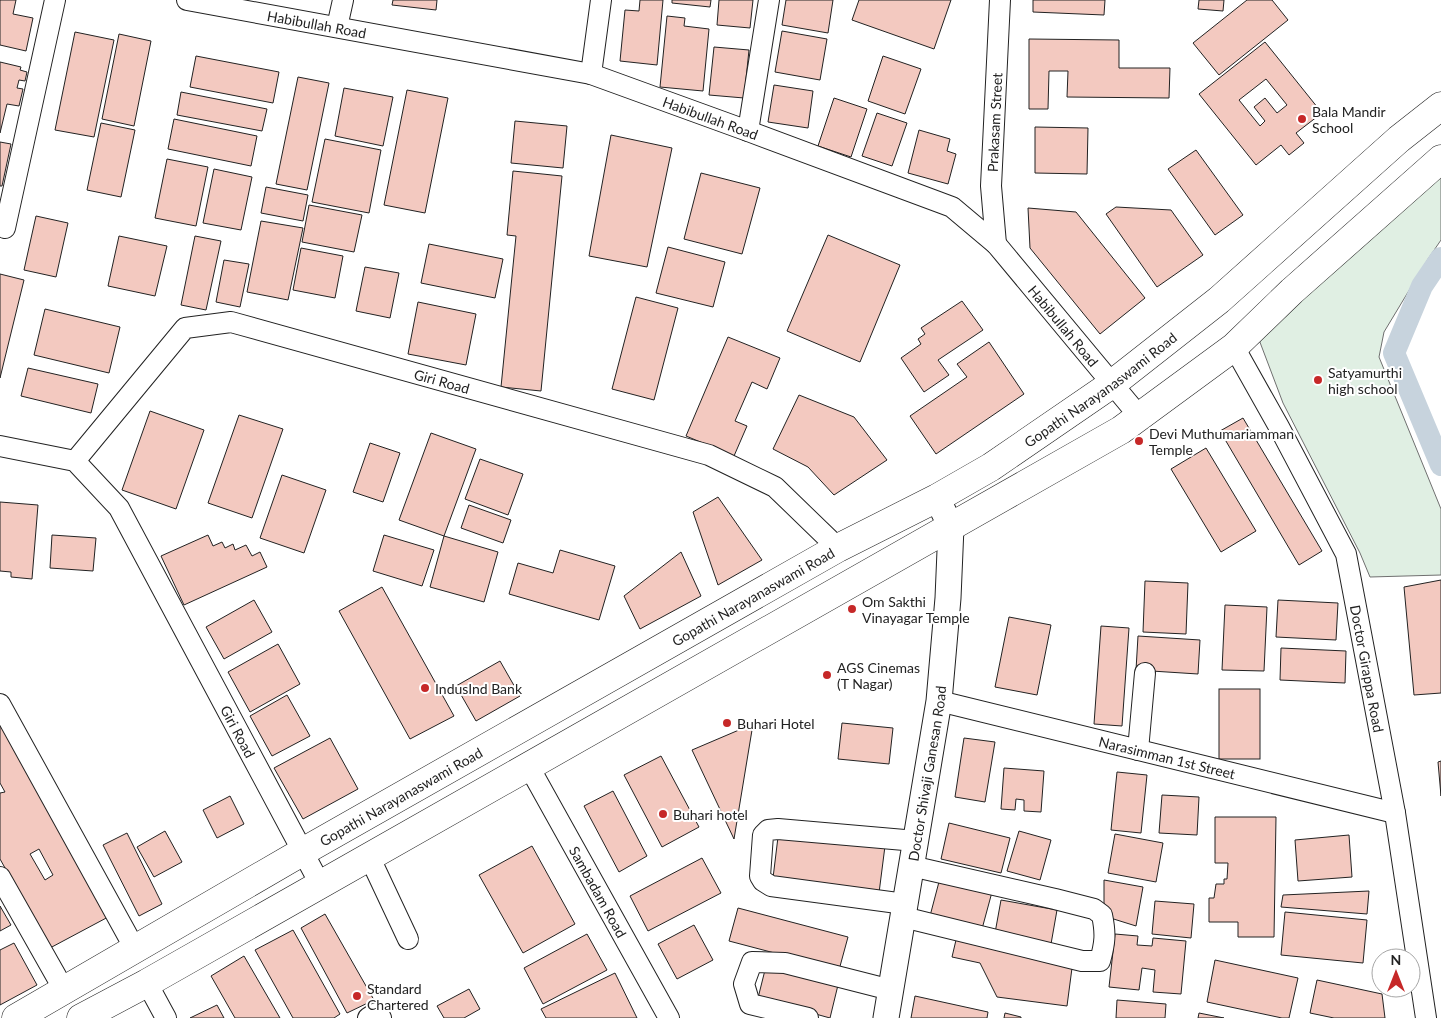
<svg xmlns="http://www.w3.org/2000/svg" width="1441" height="1018" viewBox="0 0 1441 1018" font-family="Lato,sans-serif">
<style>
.green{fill:#e0efe3;stroke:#6f6f6f}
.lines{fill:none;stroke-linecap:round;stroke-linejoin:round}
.canal{stroke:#c7d3dd;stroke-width:22}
.building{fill:#f3c9c0;stroke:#222;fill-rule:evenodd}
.minor-casing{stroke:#222;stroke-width:22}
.tertiary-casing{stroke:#222;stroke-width:27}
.secondary-casing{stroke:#222;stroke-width:29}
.minor{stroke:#fff;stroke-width:20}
.tertiary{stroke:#fff;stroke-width:25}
.secondary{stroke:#fff;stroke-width:28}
.poi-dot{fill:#c62828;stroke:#fff;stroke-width:2}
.labels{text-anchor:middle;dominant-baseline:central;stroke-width:4;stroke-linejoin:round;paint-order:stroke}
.street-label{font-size:14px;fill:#222;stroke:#fff}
.poi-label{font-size:14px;fill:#222;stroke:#fff;text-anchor:start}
</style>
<rect width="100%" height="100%" fill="#fff"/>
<polygon class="green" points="1441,173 1441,240 1428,259 1384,332 1379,357 1441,509 1441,575 1370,577 1360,553 1283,403 1258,337"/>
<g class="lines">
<polyline class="canal" points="1441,258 1422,286 1394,353 1441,465"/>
</g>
<g class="building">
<polygon points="0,0 16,0 13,14 33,18 26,51 0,45"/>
<polygon points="393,0 437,0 436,10 392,5"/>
<polygon points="640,0 663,0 657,65 620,61 625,10 639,11"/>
<polygon points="672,0 711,0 710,7 672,3"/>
<polygon points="719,0 753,0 750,28 717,25"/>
<polygon points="786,0 833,0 828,33 782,25"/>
<polygon points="859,0 951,0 934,49 852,20"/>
<polygon points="1033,0 1105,0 1104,15 1033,12"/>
<polygon points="1199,0 1224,0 1223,11 1198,9"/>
<polygon points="1247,0 1272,0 1288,20 1219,75 1193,43"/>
<polygon points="667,16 685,18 684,26 709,29 703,91 660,87"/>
<polygon points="782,31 827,39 820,80 775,72"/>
<polygon points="75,32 114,40 94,137 55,130"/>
<polygon points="119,34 151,41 134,126 102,119"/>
<polygon points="1029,39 1119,40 1119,68 1170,68 1169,98 1067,97 1068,71 1049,71 1048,109 1029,109"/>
<path d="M1265 42 1322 113 1296 133 1304 143 1289 155 1281 145 1256 165 1199 94ZM1266 79 1287 105 1277 113 1265 98 1254 107 1265 121 1260 126 1239 100Z"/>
<polygon points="714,47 749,50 744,98 709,95"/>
<polygon points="196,56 279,72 273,103 190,87"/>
<polygon points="883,56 921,69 905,114 868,101"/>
<polygon points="0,62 21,67 20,70 27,72 25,81 19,80 17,88 23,89 19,106 7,104 0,133"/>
<polygon points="298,77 329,83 307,190 276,184"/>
<polygon points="774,85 813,91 808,128 768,122"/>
<polygon points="344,88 393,97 383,146 335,136"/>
<polygon points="407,90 448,98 425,213 384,205"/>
<polygon points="181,92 267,109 262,131 177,115"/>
<polygon points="834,98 867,109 851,157 818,146"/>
<polygon points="877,113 907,123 892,166 862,156"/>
<polygon points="174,119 257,136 251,166 168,149"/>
<polygon points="515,121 567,126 563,168 511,163"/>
<polygon points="101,123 135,130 121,197 87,190"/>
<polygon points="1035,127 1088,128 1087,174 1035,173"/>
<polygon points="919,130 950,139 947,151 956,154 948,184 908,173"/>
<polygon points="611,135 672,148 647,267 589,256"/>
<polygon points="325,139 381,150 369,213 312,202"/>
<polygon points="0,142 11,144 2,186 0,186"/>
<polygon points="1196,150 1243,215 1215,235 1168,169"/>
<polygon points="167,159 208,167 196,226 155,218"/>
<polygon points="214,169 252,177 241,230 203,223"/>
<polygon points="513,171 562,176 541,391 501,387 516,236 507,235"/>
<polygon points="701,173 760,188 742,254 684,239"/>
<polygon points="266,187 308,195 303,221 261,213"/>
<polygon points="309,205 362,215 354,252 302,242"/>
<polygon points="1116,207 1171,210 1203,255 1157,287 1106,214"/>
<polygon points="1028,208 1076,212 1145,298 1100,334 1030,248"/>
<polygon points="36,216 68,223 56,277 24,270"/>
<polygon points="261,221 303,228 288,300 247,292"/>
<polygon points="828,235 900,265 860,362 787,331"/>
<polygon points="119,236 167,246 155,296 108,286"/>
<polygon points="195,236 221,241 206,310 181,305"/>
<polygon points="429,244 503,259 495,298 421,283"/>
<polygon points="668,247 725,262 713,307 656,293"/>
<polygon points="301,248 343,256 335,298 293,290"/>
<polygon points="224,260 249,264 240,307 216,302"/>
<polygon points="365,267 399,273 390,318 356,311"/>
<polygon points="0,274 24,280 0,378"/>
<polygon points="636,297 678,308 654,400 612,389"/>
<polygon points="962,301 983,330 938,360 949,375 924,392 901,358 921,344 918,339 925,334 921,328"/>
<polygon points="418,302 476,314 466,365 408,354"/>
<polygon points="45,309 120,327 109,373 34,355"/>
<polygon points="728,337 780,358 767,389 752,382 735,421 747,426 734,456 686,436"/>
<polygon points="989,342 1024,394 936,454 910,416 967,377 957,364"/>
<polygon points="28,368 98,384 91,413 21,396"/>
<polygon points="799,395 854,417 887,460 834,495 808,467 773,449"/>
<polygon points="150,411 204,430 176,509 122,490"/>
<polygon points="239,415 283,429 252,518 208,503"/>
<polygon points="1243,418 1322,551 1299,565 1220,431"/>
<polygon points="431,433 476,449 444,536 399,520"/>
<polygon points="370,443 400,453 383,502 353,492"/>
<polygon points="1206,448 1256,531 1221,552 1171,469"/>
<polygon points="480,459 523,474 508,515 465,499"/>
<polygon points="282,475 326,490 304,553 260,538"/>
<polygon points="718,497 762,560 718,585 693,512"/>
<polygon points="0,502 38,505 32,579 11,577 11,572 0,571"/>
<polygon points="469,505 511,520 503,543 461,528"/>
<polygon points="52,535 96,538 93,571 50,568"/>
<polygon points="208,535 213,546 222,542 225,548 233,544 235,550 246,545 252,556 260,552 267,567 184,605 161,556"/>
<polygon points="384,535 434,550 422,586 373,571"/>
<polygon points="444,536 498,552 484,602 430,587"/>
<polygon points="560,550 615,566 599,620 509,594 518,563 553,573"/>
<polygon points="681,552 701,596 640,629 624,596"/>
<polygon points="1441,580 1441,693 1414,695 1404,587"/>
<polygon points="1145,581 1188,583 1186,634 1143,632"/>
<polygon points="382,587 454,716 410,739 339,611"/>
<polygon points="254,600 272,632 224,659 206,627"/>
<polygon points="1278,600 1338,603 1336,640 1276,637"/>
<polygon points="1225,605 1267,607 1264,671 1222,670"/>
<polygon points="1009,617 1051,625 1037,695 995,687"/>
<polygon points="1101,626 1129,628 1122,726 1094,724"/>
<polygon points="1138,636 1200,640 1198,674 1136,670"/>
<polygon points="278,644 300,684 250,712 228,672"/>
<polygon points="1281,648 1346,651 1345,683 1280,680"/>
<polygon points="500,661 520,696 476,721 456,686"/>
<rect x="1219" y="689" width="41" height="70"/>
<polygon points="287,695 310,736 272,756 250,716"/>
<path d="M0 718 110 916 50 948 0 859V793L5 792 0 783ZM39 849 53 875 45 880 30 854Z"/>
<polygon points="842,723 893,728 889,764 838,759"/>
<polygon points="753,724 734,839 692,750"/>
<polygon points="330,738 358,789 303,819 274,768"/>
<polygon points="964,738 995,742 985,802 955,797"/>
<polygon points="661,756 699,827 662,847 624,775"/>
<polygon points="1441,761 1441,796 1438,762"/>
<polygon points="1004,768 1044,771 1041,812 1024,811 1024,800 1016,799 1015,810 1001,809"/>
<polygon points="1117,772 1147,775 1141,833 1111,830"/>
<polygon points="613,791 647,856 619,872 584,806"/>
<polygon points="1162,795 1199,797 1197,835 1159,833"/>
<polygon points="230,796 244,824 217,838 203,810"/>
<polygon points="1215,817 1276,817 1274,937 1238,937 1238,922 1209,922 1209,898 1214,898 1216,884 1224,884 1224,879 1227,879 1228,863 1215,863"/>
<polygon points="949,823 1010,838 1001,873 941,859"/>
<polygon points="165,831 182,862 154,877 137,847"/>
<polygon points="1019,831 1051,840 1040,880 1007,871"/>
<polygon points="127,833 162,904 139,916 103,845"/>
<polygon points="1115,834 1163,843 1156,882 1108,873"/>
<polygon points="1349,835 1352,877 1298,881 1295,840"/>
<polygon points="778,837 885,846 879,893 773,878"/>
<polygon points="532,846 575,924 523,953 479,875"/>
<polygon points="702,858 721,893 648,931 630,896"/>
<polygon points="940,878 992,892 982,929 930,916"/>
<polygon points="1104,880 1143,887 1136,926 1104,916"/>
<polygon points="1369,891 1367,914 1281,907 1283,895"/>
<polygon points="1001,900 1057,910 1051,944 995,933"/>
<polygon points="1155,901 1194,904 1191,938 1152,934"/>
<polygon points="0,906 11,925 0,931"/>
<polygon points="738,908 848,937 839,970 729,941"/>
<polygon points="1285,912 1367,920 1363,963 1281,955"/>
<polygon points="325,914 374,1000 347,1013 301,928"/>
<polygon points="694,925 713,960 677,979 658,944"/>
<polygon points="293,930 340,1014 334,1018 293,1018 255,950"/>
<polygon points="587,934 607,970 543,1004 524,968"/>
<polygon points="1115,934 1138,936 1137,945 1152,946 1153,938 1186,941 1181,994 1153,992 1155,970 1142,968 1139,990 1109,987"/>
<polygon points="956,940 1072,968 1067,1006 997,997 980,963 952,957"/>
<polygon points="14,943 37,985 0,1005 0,950"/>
<polygon points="244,956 280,1018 235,1018 211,976"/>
<polygon points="1215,960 1298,978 1289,1018 1282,1018 1207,1002"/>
<polygon points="766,966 838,985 830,1018 758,998"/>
<polygon points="615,973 637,1018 546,1018 541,1009"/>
<polygon points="1317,980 1382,994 1385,1018 1334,1018 1310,1013"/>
<polygon points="469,989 480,1009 464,1018 444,1018 437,1006"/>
<polygon points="915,996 988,1012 987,1018 911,1018"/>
<polygon points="1117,1000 1166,1004 1165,1018 1116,1018"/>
<polygon points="217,1005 224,1018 190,1018"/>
<polygon points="1005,1013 1021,1017 1021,1018 1004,1018"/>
<polygon points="1199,1013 1224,1018 1198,1018"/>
</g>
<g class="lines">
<defs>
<g id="minor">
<path id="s1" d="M187 0 591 74 748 131 952 207 996 244 1139 416"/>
<polyline points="337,27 343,0"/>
<polyline points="591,74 601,0"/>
<polyline points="748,131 769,0"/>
<polyline points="5,228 55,0"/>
<path id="s2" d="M996 244 991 186 1000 0"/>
<path id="s3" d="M1234 347 1279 427 1346 554 1395 813 1426 1018"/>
<path id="s4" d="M0 446 75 461 119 508 320 884"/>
<path id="s5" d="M75 461 185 328 231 322 709 455 775 487 838 548"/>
<path id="s6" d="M939 701 1395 813"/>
<polyline points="0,704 135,949"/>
<polyline points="1138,750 1145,673"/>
<path id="s7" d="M528 765 669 1018"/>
<polyline points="369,856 408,939"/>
<polyline points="0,877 64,990"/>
<polyline points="905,904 771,886 763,881 760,876 763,835 768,830 778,829 916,841"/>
<path d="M903 917 1082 961H1100C1105 943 1106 934 1102 915L1094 909 1055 899 911 866"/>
<polyline points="147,983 166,1018"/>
<polyline points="368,1018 374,1014 381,1018"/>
<polyline points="808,1018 750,1004 744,984 752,962 785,963 891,990"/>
</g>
<g id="tertiary">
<path id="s8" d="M886 1018 939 701 948 598 951 527 937 498"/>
</g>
<g id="secondary">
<path id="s9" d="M16 1018 290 859 838 548 937 498 991 467 1112 384 1219 300 1399 139 1441 106"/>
<polyline points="81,1018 147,983 1121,430 1234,347 1292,291 1441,159"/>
</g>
</defs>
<use href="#minor" class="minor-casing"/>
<use href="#tertiary" class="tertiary-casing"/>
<use href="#secondary" class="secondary-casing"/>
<use href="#minor" class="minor"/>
<use href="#tertiary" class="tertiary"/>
<use href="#secondary" class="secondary"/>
</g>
<g class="poi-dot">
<circle cx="1302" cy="119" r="5"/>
<circle cx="1318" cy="380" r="5"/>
<circle cx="1139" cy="441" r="5"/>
<circle cx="852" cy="609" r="5"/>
<circle cx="827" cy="675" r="5"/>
<circle cx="425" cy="688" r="5"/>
<circle cx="727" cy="723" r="5"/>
<circle cx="663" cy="814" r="5"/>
<circle cx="357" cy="996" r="5"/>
</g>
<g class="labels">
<g class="street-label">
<text stroke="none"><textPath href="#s1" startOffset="132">Habibullah Road</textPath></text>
<text stroke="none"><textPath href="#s1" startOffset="538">Habibullah Road</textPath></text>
<text stroke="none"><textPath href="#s2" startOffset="122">Prakasam Street</textPath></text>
<text stroke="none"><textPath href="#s1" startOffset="959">Habibullah Road</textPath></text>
<text stroke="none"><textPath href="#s5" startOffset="438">Giri Road</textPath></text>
<text stroke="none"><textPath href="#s9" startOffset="1254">Gopathi Narayanaswami Road</textPath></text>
<text stroke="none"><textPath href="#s9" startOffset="849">Gopathi Narayanaswami Road</textPath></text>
<text stroke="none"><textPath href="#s3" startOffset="352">Doctor Girappa Road</textPath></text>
<text stroke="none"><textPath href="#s4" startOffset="394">Giri Road</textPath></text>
<text stroke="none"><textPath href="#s6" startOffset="235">Narasimman 1st Street</textPath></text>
<text stroke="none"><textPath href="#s8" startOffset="248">Doctor Shivaji Ganesan Road</textPath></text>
<text stroke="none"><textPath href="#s9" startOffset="444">Gopathi Narayanaswami Road</textPath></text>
<text stroke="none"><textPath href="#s7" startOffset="145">Sambadam Road</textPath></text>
</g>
<g class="poi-label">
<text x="1312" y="111">Bala Mandir<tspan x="1312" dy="16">School</tspan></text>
<text x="1328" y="372">Satyamurthi<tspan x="1328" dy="16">high school</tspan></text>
<text x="1149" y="433">Devi Muthumariamman<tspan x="1149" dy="16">Temple</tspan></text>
<text x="862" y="601">Om Sakthi<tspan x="862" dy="16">Vinayagar Temple</tspan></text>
<text x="837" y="667">AGS Cinemas<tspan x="837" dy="16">(T Nagar)</tspan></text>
<text x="435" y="688">IndusInd Bank</text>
<text x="737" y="723">Buhari Hotel</text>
<text x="673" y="814">Buhari hotel</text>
<text x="367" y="988">Standard<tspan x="367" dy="16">Chartered</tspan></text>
</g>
</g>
<g transform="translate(1396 973)"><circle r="24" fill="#ffffff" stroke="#a7a7a7"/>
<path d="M0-4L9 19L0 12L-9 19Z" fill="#c62828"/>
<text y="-8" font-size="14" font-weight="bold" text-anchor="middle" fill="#222222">N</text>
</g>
</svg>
